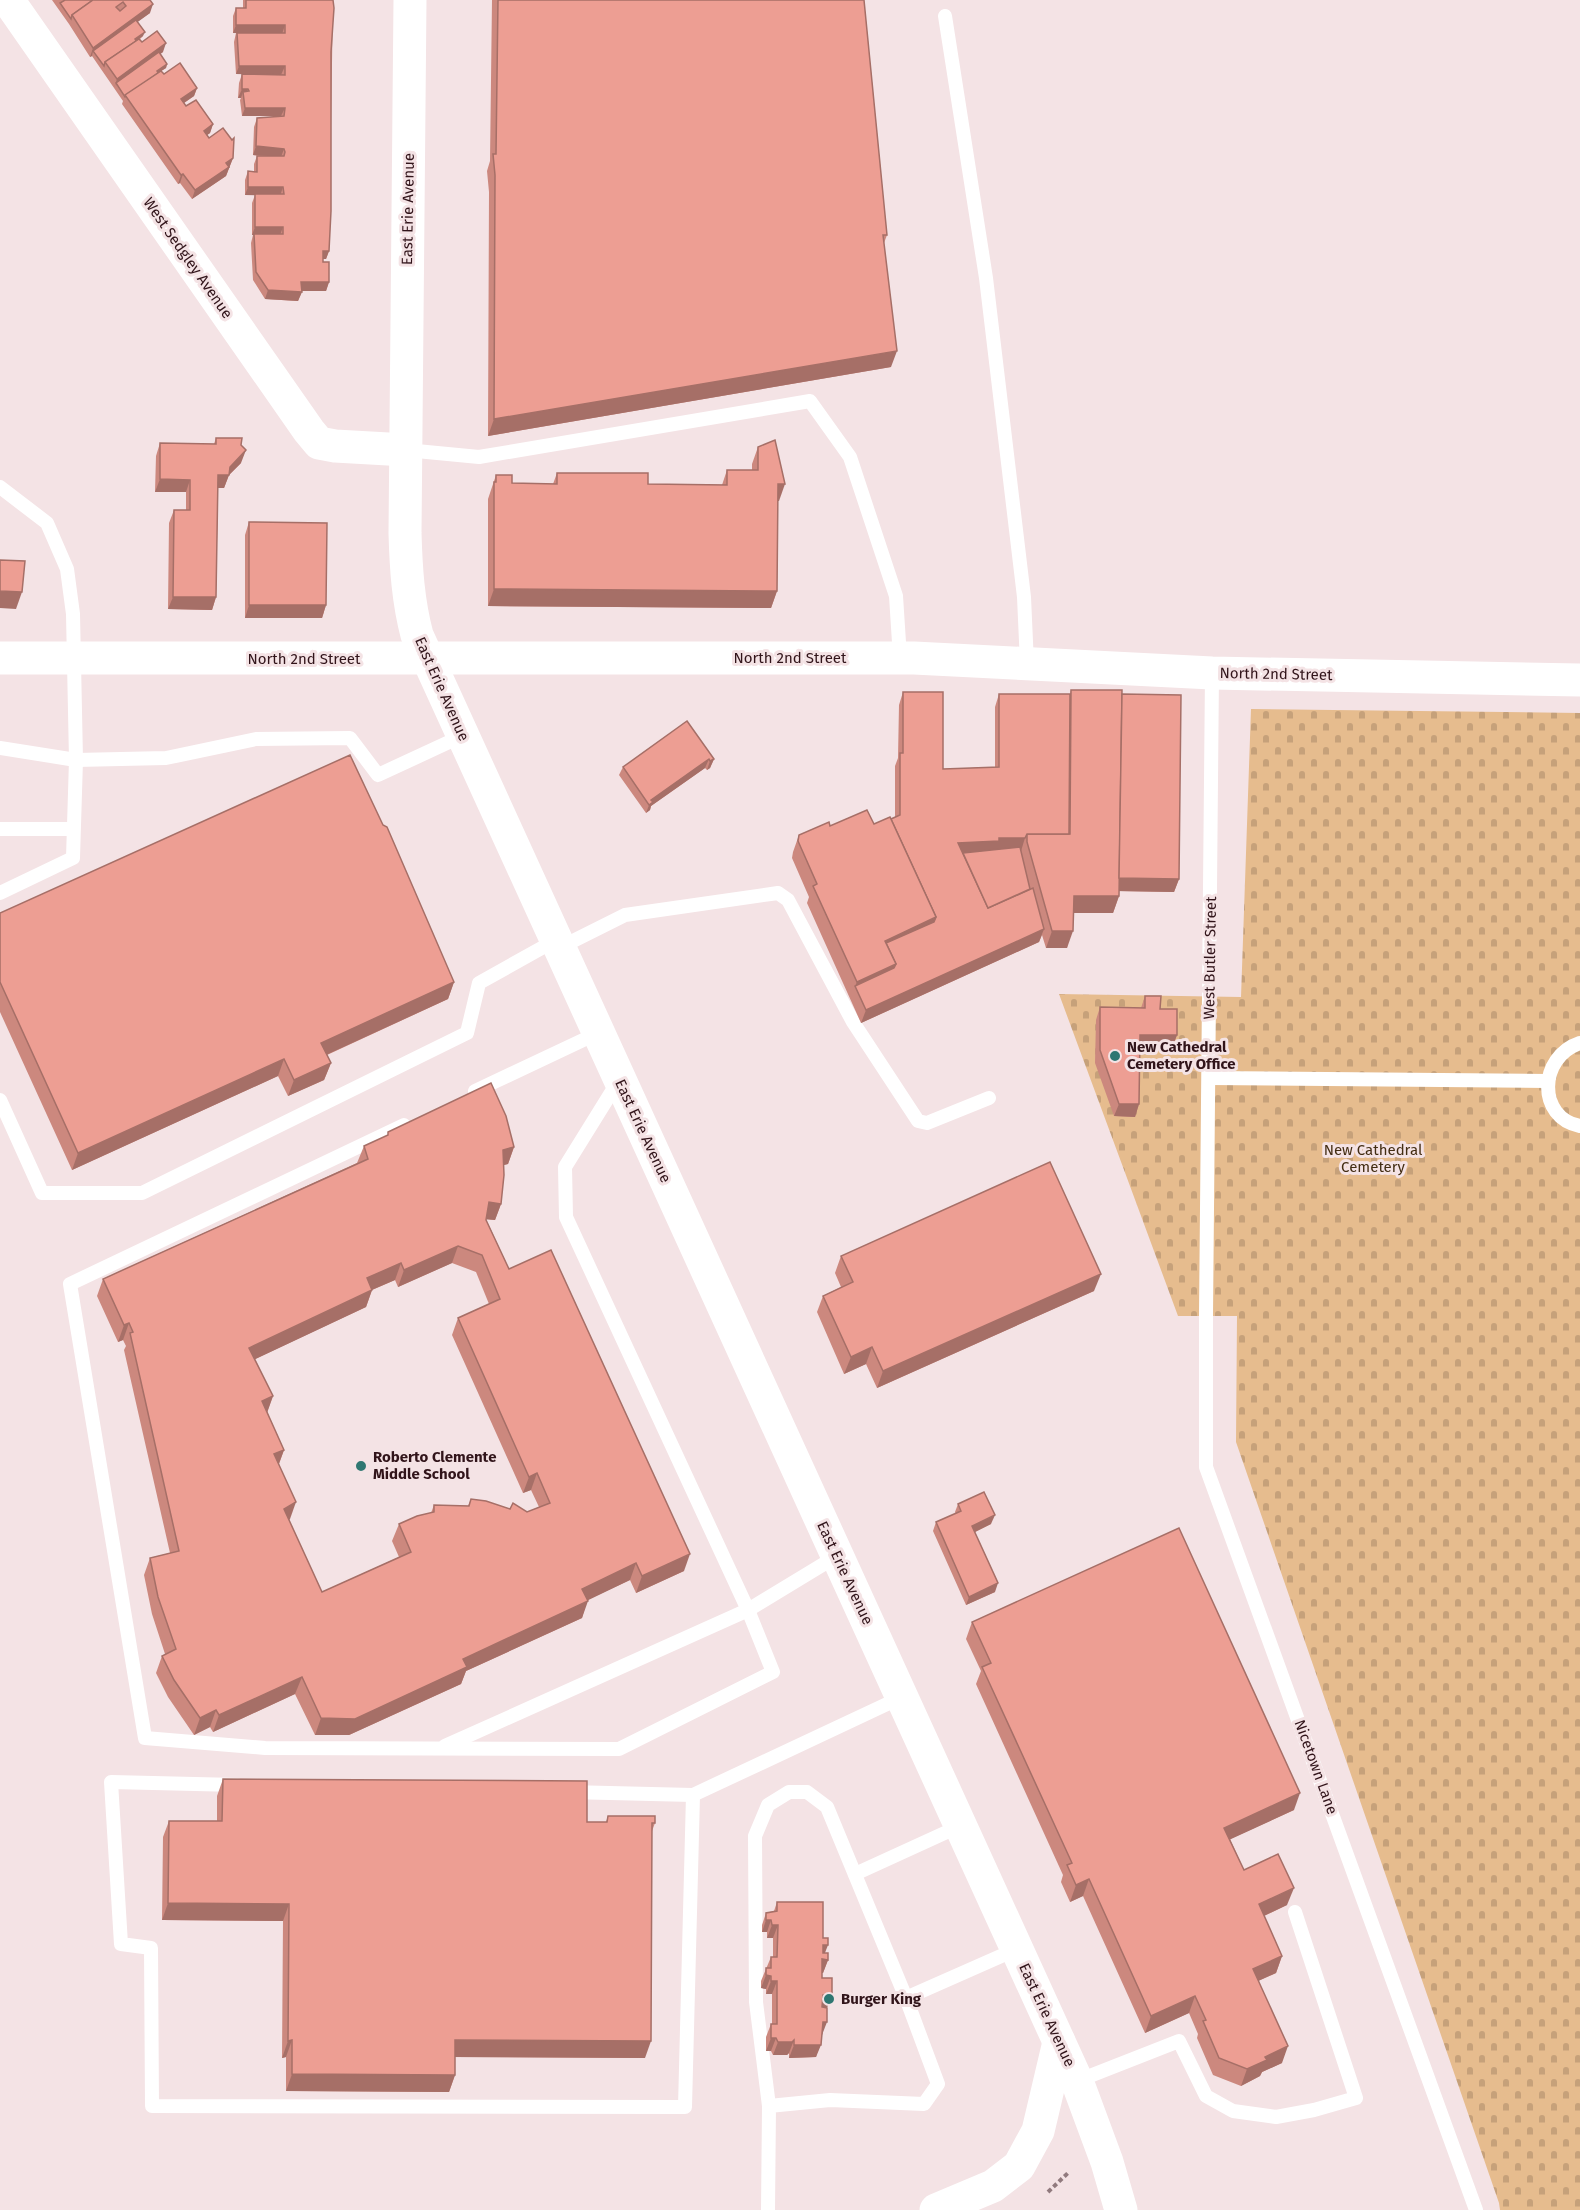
<svg xmlns="http://www.w3.org/2000/svg" width="1580" height="2210" viewBox="0 0 1580 2210" font-family="'Fira Sans',sans-serif">
<style>
.cemetery{fill:url(#cemetery-stones)}
.lines{fill:none;stroke-linecap:round;stroke-linejoin:round}
.path{stroke:#917a7e;stroke-width:4;stroke-dasharray:4.5 3;stroke-linecap:butt}
.lane{stroke:#fff;stroke-width:14}
.secondary{stroke:#fff;stroke-width:33}
.wall{fill:#cc887e;fill-rule:evenodd}
.shaded-wall{fill:#a66f67}
.building{fill:#ed9e93;stroke:#a66f67;stroke-width:1.5;fill-rule:evenodd}
.poi-dot{fill:#2f7772;stroke:#f4e3e5;stroke-width:2}
.labels{text-anchor:middle;dominant-baseline:central;stroke-width:6;stroke-linejoin:round;paint-order:stroke}
.street-label{font-size:15px;fill:#31141a;stroke:#f4e3e5}
.poi-label{font-size:15px;font-weight:bold;fill:#31141a;stroke:#f4e3e5;text-anchor:start}
.park-label{font-size:15px;fill:#432d13;stroke:#f4e3e5}
</style>
<defs>
<pattern id="cemetery-stones" width="16" height="16" patternUnits="userSpaceOnUse" patternTransform="scale(1.5)"><rect width="16" height="16" fill="#e6bc8e"/><path d="M2 7V4a2 2 0 0 1 4 0v3zM10 15v-3a2 2 0 0 1 4 0v3z" fill="#c6a17a"/></pattern>
</defs>
<rect width="100%" height="100%" fill="#f4e3e5"/>
<polygon class="cemetery" points="1251,709 1580,713 1580,2210 1500,2210 1499,2203 1236,1442 1237,1316 1178,1316 1059,994 1241,997"/>
<g class="lines">
<polyline class="path" points="1048,2192 1068,2173"/>
<g class="lane">
<polyline points="945,16 986,278 1024,597 1027,664"/>
<polyline points="406,450 479,457 810,401 850,457 896,596 900,658"/>
<polyline points="0,487 47,523 67,569 73,614 76,760 73,858 0,893"/>
<polyline points="1212,673 1206,1316 1206,1467 1476,2210"/>
<polyline points="0,748 76,760 166,758 256,739 350,738 378,775 462,736"/>
<polyline points="0,829 73,829"/>
<polyline points="559,948 625,915 778,893 788,900 853,1022 918,1121 927,1123 989,1098"/>
<path d="M1580 1043C1538 1057 1537 1118 1580 1126"/>
<polyline points="1209,1078 1548,1081"/>
<polyline points="475,1091 598,1033"/>
<polyline points="0,1100 42,1193 142,1193 467,1033 479,983 556,940"/>
<polyline points="404,1125 70,1284 145,1738 265,1748 619,1749 773,1672 748,1610 566,1217 565,1167 614,1088 621,1085"/>
<polyline points="445,1746 748,1610 837,1556"/>
<polyline points="237,1785 111,1782 121,1944 151,1948 152,2106 685,2107 693,1795 902,1697"/>
<polyline points="568,1792 693,1795"/>
<polyline points="855,1874 960,1826"/>
<polyline points="1077,2081 1179,2041 1206,2096 1233,2111 1276,2117 1314,2110 1356,2098 1295,1912"/>
<polyline points="769,2106 756,2002 755,1836 768,1805 789,1792 807,1792 827,1807 906,1998"/>
<polyline points="768,2210 769,2106 830,2100 924,2104 938,2084 906,1998 1017,1949"/>
</g>
<g class="secondary">
<polyline points="8,0 309,431 319,443 335,446 406,450"/>
<path d="M410 0 405 533C406 568 408 601 417 635L1077 2081 1107 2162 1121 2210"/>
<polyline points="0,658 914,658 1212,673 1580,680"/>
<polyline points="936,2210 993,2186 1019,2166 1038,2131 1059,2042"/>
</g>
</g>
<g class="wall">
<polygon points="52,0 150,0 150,13 137,22 143,36 140,39 142,42 163,52 160,54 167,64 166,68 161,71 164,74 197,88 194,96 184,103 186,106 213,124 210,133 207,135 209,138 233,158 226,176 192,199 180,183 178,184 122,104 123,101 92,56 90,57 69,24"/>
<polygon points="243,0 333,0 329,251 326,259 323,259 323,262 329,282 326,291 302,291 298,301 265,299 253,280 251,243 253,235 252,235 252,203 255,195 245,195 245,180 248,171 254,172 254,164 257,156 260,156 253,155 254,127 257,118 281,116 242,116 240,100 241,98 238,98 239,83 242,74 236,74 234,42 236,33 233,33 233,16 236,8 243,8"/>
<polygon points="492,0 864,0 887,235 884,243 891,367 488,436 489,192 487,171 490,161"/>
<polygon points="216,438 241,463 229,475 224,488 218,488 216,597 212,610 168,609 169,523 174,510 186,510 186,492 155,492 156,456 160,443 214,444"/>
<polygon points="758,447 779,501 778,501 777,591 771,608 488,606 488,499 496,475 512,483 553,484 557,473 648,484 722,485 727,470 752,470 752,464"/>
<polygon points="249,522 326,605 322,618 245,618 245,535"/>
<polygon points="1071,690 1122,694 1179,879 1174,892 1119,891 1119,896 1113,913 1073,913 1067,948 1046,948 1042,935 1039,942 861,1023 807,903 809,897 792,858 793,852 799,835 830,826 874,824 895,818 895,766 898,758 899,705 903,692 943,769 995,767 995,707 999,694 1070,694"/>
<polygon points="714,759 710,768 707,770 705,768 651,806 650,810 646,813 619,775 623,767"/>
<polygon points="0,913 454,982 448,999 327,1055 331,1063 324,1080 288,1096 278,1076 72,1170 0,1012"/>
<polygon points="1145,996 1160,1009 1177,1035 1172,1048 1140,1048 1139,1104 1135,1117 1114,1116 1095,1063 1096,1020 1100,1007 1141,1008"/>
<path d="M364 1146 514 1147 508 1164 503 1165 501 1204 495 1220 486 1219 509 1269 684 1571 636 1593 630 1580 587 1600 582 1618 466 1671 461 1684 349 1735H315L295 1694 213 1732 210 1727 194 1735 168 1697 156 1673 162 1656 165 1654 152 1614 144 1575 150 1558 170 1553 124 1350 126 1346 123 1340 118 1342 97 1296 103 1279 357 1163ZM452 1263 476 1272 489 1304 458 1318 452 1335 523 1493 531 1490 539 1507 527 1512 510 1509 471 1499 468 1506 434 1505 431 1513 399 1524 392 1541 399 1557 322 1592 289 1520 290 1519 279 1464 284 1450 267 1412 273 1396 255 1359 366 1307 372 1290 395 1280 398 1287Z"/>
<polygon points="841,1256 1094,1291 877,1388 866,1364 844,1374 817,1312 823,1296 841,1287 835,1273"/>
<polygon points="958,1504 991,1524 975,1532 995,1592 966,1605 933,1531 936,1522 956,1514 955,1512"/>
<polygon points="972,1622 1294,1810 1230,1839 1244,1870 1287,1905 1264,1916 1282,1956 1276,1973 1258,1981 1282,2063 1262,2072 1260,2076 1241,2086 1213,2075 1197,2038 1198,2034 1189,2013 1145,2033 1083,1896 1070,1902 1061,1882 1063,1875 976,1684 981,1671 966,1639"/>
<polygon points="223,1779 587,1822 606,1822 608,1816 655,1823 652,1831 645,2058 455,2057 455,2075 449,2092 286,2091 286,2057 282,2058 283,1921 162,1920 163,1837 169,1821 217,1821 217,1796"/>
<polygon points="777,1902 823,1938 825,1953 828,1960 823,1973 822,1973 822,1978 827,2008 822,2035 816,2057 789,2058 789,2053 787,2055 773,2055 771,2051 766,2051 766,2037 771,2024 772,2024 772,1994 766,1994 766,1989 761,1988 761,1981 771,1957 773,1957 773,1938 767,1938 767,1932 762,1932 762,1925 766,1913 774,1911"/>
</g>
<g class="shaded-wall">
<polygon points="153,4 150,13 95,53 93,51 92,56 90,57 93,48"/>
<polygon points="236,25 285,25 282,34 233,33"/>
<polygon points="145,32 143,36 133,43 135,39"/>
<polygon points="166,43 163,52 117,86 116,83 114,88 117,79"/>
<polygon points="167,64 166,68 155,75 157,71"/>
<polygon points="239,66 285,66 281,75 236,74"/>
<polygon points="197,88 194,96 178,107 181,99"/>
<polygon points="242,89 248,89 245,98 243,92 241,98 238,98"/>
<polygon points="245,108 285,108 281,116 242,116"/>
<polygon points="213,124 210,133 200,140 204,131"/>
<polygon points="256,146 284,149 281,157 253,155"/>
<polygon points="233,158 226,176 192,199 195,190"/>
<polygon points="183,174 180,183 178,184 181,175"/>
<polygon points="248,187 283,187 280,196 245,195"/>
<polygon points="255,227 283,227 280,235 252,235"/>
<polygon points="323,251 329,251 326,259 320,259"/>
<polygon points="301,282 329,282 326,291 298,291"/>
<polygon points="268,290 302,292 298,301 265,299"/>
<polygon points="897,351 891,367 488,436 494,419"/>
<polygon points="246,450 241,463 229,475 224,488 213,488 218,475 230,467"/>
<polygon points="160,479 190,480 186,492 155,492"/>
<polygon points="778,484 785,484 779,501 772,501"/>
<polygon points="494,589 777,591 771,608 488,606"/>
<polygon points="0,591 22,592 16,609 0,608"/>
<polygon points="173,597 216,597 212,610 168,609"/>
<polygon points="249,605 326,605 322,618 245,618"/>
<polygon points="709,759 705,768 651,806 650,810 646,813 651,800"/>
<polygon points="714,759 710,768 707,770 710,761"/>
<polygon points="999,838 1025,838 1021,851 954,856 958,843"/>
<polygon points="1118,878 1179,879 1174,892 1114,891"/>
<polygon points="1074,896 1119,896 1113,913 1067,913"/>
<polygon points="936,917 929,934 884,945 885,941"/>
<polygon points="1044,929 1039,942 861,1023 866,1010"/>
<polygon points="1052,931 1073,931 1067,948 1046,948"/>
<polygon points="896,964 890,981 855,986 857,982"/>
<polygon points="454,982 448,999 315,1060 321,1043"/>
<polygon points="1140,1035 1177,1035 1172,1048 1136,1048"/>
<polygon points="284,1059 278,1076 72,1170 78,1153"/>
<polygon points="331,1063 324,1080 288,1096 294,1080"/>
<polygon points="1119,1104 1139,1104 1135,1117 1114,1116"/>
<polygon points="514,1147 508,1164 496,1167 503,1150"/>
<polygon points="489,1202 501,1204 495,1220 483,1219"/>
<polygon points="458,1246 452,1263 398,1287 404,1270"/>
<polygon points="401,1263 395,1280 360,1295 367,1278"/>
<polygon points="1101,1274 1094,1291 877,1388 883,1371"/>
<polygon points="372,1290 366,1307 243,1365 249,1348"/>
<polygon points="129,1323 123,1340 118,1342 124,1325"/>
<polygon points="872,1347 866,1364 844,1374 851,1357"/>
<polygon points="273,1396 267,1413 262,1401"/>
<polygon points="284,1450 278,1466 274,1454"/>
<polygon points="537,1473 531,1490 523,1493 529,1477"/>
<polygon points="296,1502 290,1519 277,1526 284,1509"/>
<polygon points="995,1515 991,1524 969,1535 972,1526"/>
<polygon points="690,1554 684,1571 636,1593 642,1576"/>
<polygon points="636,1563 630,1580 576,1606 582,1589"/>
<polygon points="998,1583 995,1592 966,1605 969,1597"/>
<polygon points="588,1601 582,1618 466,1671 461,1684 349,1735 315,1735 321,1718 463,1659"/>
<polygon points="302,1677 295,1694 213,1732 219,1715"/>
<polygon points="216,1710 210,1727 194,1735 200,1718"/>
<polygon points="1300,1793 1294,1810 1218,1845 1224,1828"/>
<polygon points="1089,1879 1083,1896 1070,1902 1076,1885"/>
<polygon points="1294,1888 1287,1905 1253,1921 1259,1904"/>
<polygon points="168,1903 289,1904 283,1921 162,1920"/>
<polygon points="766,1920 771,1920 767,1932 762,1932"/>
<polygon points="772,1925 778,1925 773,1938 767,1938"/>
<polygon points="823,1945 828,1945 823,1958"/>
<polygon points="1282,1956 1276,1973 1247,1986 1253,1969"/>
<polygon points="822,1959 828,1960 823,1973 818,1972"/>
<polygon points="766,1975 771,1976 766,1989 761,1988"/>
<polygon points="771,1981 777,1981 772,1994 766,1994"/>
<polygon points="823,1995 832,1995 827,2008 818,2008"/>
<polygon points="1195,1996 1189,2013 1145,2033 1151,2016"/>
<polygon points="823,2022 827,2022 822,2035 818,2035"/>
<polygon points="771,2038 776,2038 771,2051 766,2051"/>
<polygon points="292,2040 286,2057 282,2058 288,2041"/>
<polygon points="455,2040 651,2041 645,2058 449,2057"/>
<polygon points="794,2040 789,2053 787,2055 773,2055 778,2042"/>
<polygon points="794,2045 821,2045 816,2057 789,2058"/>
<polygon points="1288,2046 1282,2063 1262,2072 1260,2076 1241,2086 1247,2069 1265,2057"/>
<polygon points="292,2074 455,2075 449,2092 286,2091"/>
</g>
<g class="building">
<polygon points="65,0 93,0 72,15 71,19 60,3"/>
<path d="M93 0H150L153 4 93 48 72 15ZM123 2 126 6 120 11 116 7Z"/>
<polygon points="246,0 333,0 334,8 331,52 331,211 329,251 323,251 323,262 329,262 329,282 301,282 302,292 268,290 256,272 254,234 283,234 283,227 255,227 255,194 284,194 283,187 248,187 248,171 257,172 257,156 284,156 285,152 284,149 256,146 257,118 284,116 285,108 245,108 243,92 249,91 248,89 242,89 242,74 285,75 285,66 239,66 237,33 285,33 285,25 236,25 236,8 246,8"/>
<polygon points="498,0 864,0 887,235 883,235 897,351 494,419 495,175 493,154 496,154"/>
<polygon points="136,20 145,32 135,39 136,41 105,62 104,66 93,51"/>
<polygon points="157,31 166,43 117,79 105,62 139,39 142,42"/>
<polygon points="159,52 167,64 157,71 158,73 125,97 116,83"/>
<polygon points="180,63 197,88 181,99 186,106 196,100 213,124 204,131 209,138 223,128 232,140 234,138 233,158 226,163 229,167 195,190 183,174 181,175 125,95 161,71 164,74"/>
<polygon points="216,438 242,438 241,445 246,450 230,467 229,475 218,475 216,597 173,597 174,510 190,510 190,480 160,479 160,443 216,444"/>
<polygon points="775,440 785,484 778,484 777,591 494,589 494,482 496,482 496,475 512,475 512,483 557,484 557,473 648,473 648,484 727,485 727,470 758,470 758,447"/>
<polygon points="249,522 327,523 326,605 249,605"/>
<polygon points="0,560 25,561 22,592 0,591"/>
<polygon points="1071,690 1122,690 1119,896 1074,896 1073,931 1052,931 1027,842 1027,834 1070,834"/>
<polygon points="903,692 943,692 943,769 999,767 999,694 1070,694 1069,834 1027,834 1025,838 999,838 999,841 958,843 988,908 1033,888 1044,929 866,1010 855,986 894,968 896,964 886,943 934,922 936,917 891,819 900,815 900,753 903,753"/>
<polygon points="1122,694 1181,695 1179,879 1119,878"/>
<polygon points="687,721 714,759 710,761 709,759 651,800 653,802 649,805 623,767"/>
<polygon points="350,755 383,825 387,827 454,982 321,1043 331,1063 294,1080 284,1059 78,1153 0,982 0,913"/>
<polygon points="867,810 874,824 890,817 936,917 885,941 896,964 857,982 813,886 817,884 798,841 799,835 829,822 830,826"/>
<polygon points="1020,847 1030,889 988,908 963,853"/>
<polygon points="1145,996 1161,996 1160,1009 1177,1009 1177,1035 1140,1035 1139,1104 1119,1104 1100,1050 1100,1007 1145,1008"/>
<path d="M491 1083 506 1116 514 1147 503 1150 504 1175 501 1204 489 1202 486 1220 509 1269 551 1250 690 1554 642 1576 636 1563 582 1589 588 1601 463 1659 467 1667 355 1719 321 1718 302 1677 219 1715 216 1710 200 1718 174 1680 162 1656 176 1649 158 1597 150 1558 179 1551 130 1333 133 1332 129 1323 124 1325 103 1279 368 1159 364 1146 388 1135V1132ZM458 1246 482 1255 500 1299 458 1318 529 1477 537 1473 550 1503 527 1512 513 1503 510 1509 486 1501 471 1499 469 1506 434 1505V1512L417 1516 399 1524 411 1552 322 1592 284 1509 296 1502 274 1454 284 1450 262 1401 273 1396 249 1348 372 1290 367 1278 401 1263 404 1270Z"/>
<polygon points="1050,1162 1101,1274 883,1371 872,1347 851,1357 823,1296 853,1282 841,1256"/>
<polygon points="984,1492 995,1515 972,1526 998,1583 969,1597 936,1522 961,1511 958,1504"/>
<polygon points="1179,1528 1300,1793 1224,1828 1244,1870 1278,1854 1294,1888 1259,1904 1282,1956 1253,1969 1288,2046 1265,2057 1267,2060 1247,2069 1219,2058 1203,2021 1206,2020 1195,1996 1151,2016 1089,1879 1076,1885 1067,1865 1072,1863 982,1667 991,1663 972,1622"/>
<polygon points="223,1779 587,1781 587,1822 607,1822 608,1816 655,1816 655,1823 652,1823 651,2041 455,2040 455,2075 292,2074 292,2040 288,2041 289,1904 168,1903 169,1821 222,1821"/>
<polygon points="777,1902 823,1902 823,1938 828,1938 828,1945 823,1945 823,1953 828,1953 828,1960 822,1959 822,1978 832,1978 832,1995 823,1995 822,2007 827,2008 827,2022 823,2022 821,2045 794,2045 794,2040 792,2042 778,2042 776,2038 771,2038 771,2024 777,2024 777,1981 771,1981 771,1976 766,1975 766,1968 771,1968 771,1957 777,1957 778,1925 772,1925 771,1920 766,1920 766,1913 777,1911"/>
</g>
<g class="poi-dot">
<circle cx="1115" cy="1056" r="6"/>
<circle cx="361" cy="1466" r="6"/>
<circle cx="829" cy="1999" r="6"/>
</g>
<g class="labels">
<g class="street-label">
<text transform="translate(408 209) rotate(-89)">East Erie Avenue</text>
<text transform="translate(188 258) rotate(55)">West Sedgley Avenue</text>
<text x="790" y="658">North 2nd Street</text>
<text x="304" y="659">North 2nd Street</text>
<text transform="translate(1276 674) rotate(1)">North 2nd Street</text>
<text transform="translate(442 689) rotate(66)">East Erie Avenue</text>
<text transform="translate(1210 958) rotate(-89)">West Butler Street</text>
<text transform="translate(643 1131) rotate(65)">East Erie Avenue</text>
<text transform="translate(845 1573) rotate(65)">East Erie Avenue</text>
<text transform="translate(1316 1767) rotate(70)">Nicetown Lane</text>
<text transform="translate(1047 2015) rotate(65)">East Erie Avenue</text>
</g>
<g class="poi-label">
<text x="1127" y="1047">New Cathedral<tspan x="1127" dy="17">Cemetery Office</tspan></text>
<text x="373" y="1457">Roberto Clemente<tspan x="373" dy="17">Middle School</tspan></text>
<text x="841" y="1999">Burger King</text>
</g>
<g class="park-label">
<text x="1373" y="1150">New Cathedral<tspan x="1373" dy="17">Cemetery</tspan></text>
</g>
</g>
</svg>
